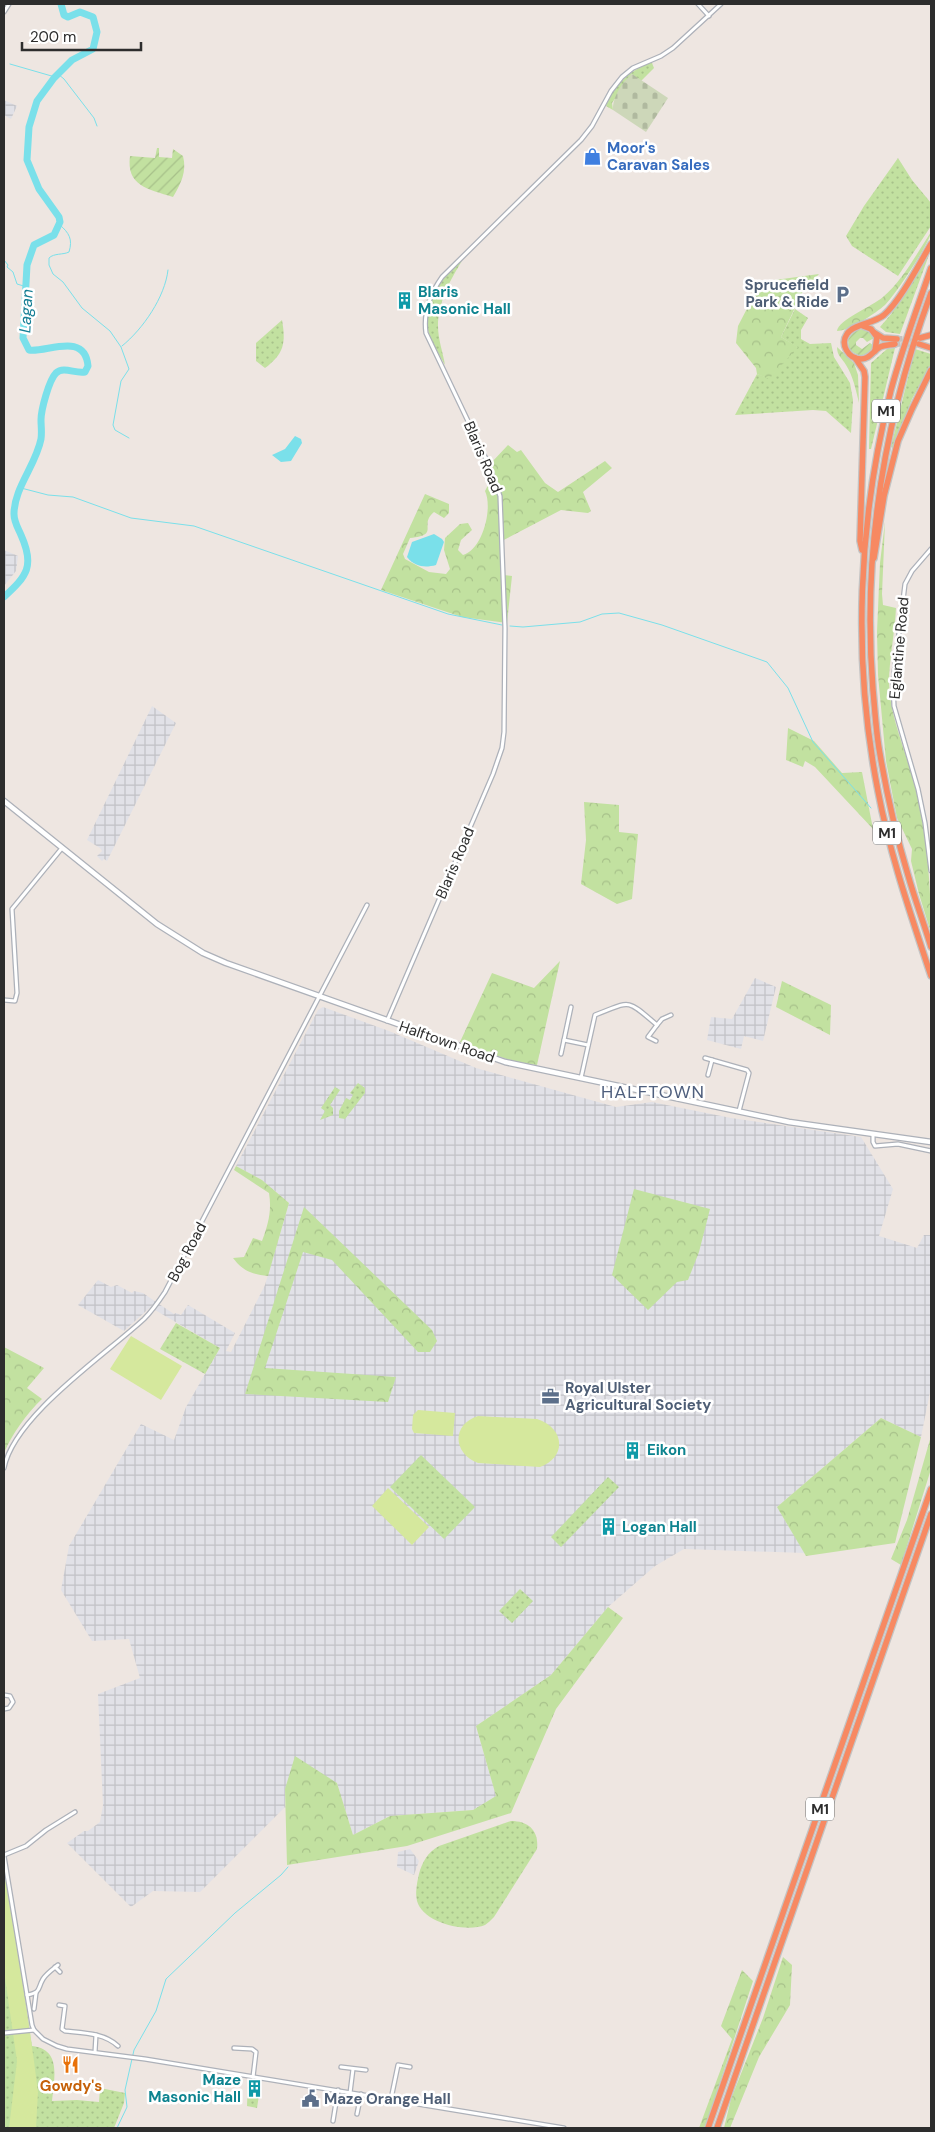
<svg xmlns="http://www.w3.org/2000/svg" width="935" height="2132" viewBox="0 0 935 2132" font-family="'DM Sans',sans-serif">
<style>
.industrial{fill:url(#industrial-grid)}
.grass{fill:url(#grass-dots)}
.forest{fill:url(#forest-crowns)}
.cemetery{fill:url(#cemetery-stones)}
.garden{fill:url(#garden-furrows)}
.pitch{fill:#d5e89d}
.water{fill:#7ae0ea}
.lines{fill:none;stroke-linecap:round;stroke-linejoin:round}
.stream{stroke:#7ae0ea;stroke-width:1}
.river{stroke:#7ae0ea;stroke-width:7}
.highway-tunnel{stroke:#c7c1bd;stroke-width:5.5;stroke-dasharray:5.5 3;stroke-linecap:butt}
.street-casing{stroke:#adb1b9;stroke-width:5.5}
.secondary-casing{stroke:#adb1b9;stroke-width:7}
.highway-casing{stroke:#c4c4c4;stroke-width:8}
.street{stroke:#fff;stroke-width:3}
.secondary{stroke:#fff;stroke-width:4.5}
.highway{stroke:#f78962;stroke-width:5.5}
.labels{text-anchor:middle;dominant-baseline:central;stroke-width:5;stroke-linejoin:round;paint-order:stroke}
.shield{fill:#fff;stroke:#6c6c6c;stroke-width:1}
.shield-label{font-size:14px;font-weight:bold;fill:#2d2d2d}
.shop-label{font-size:15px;font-weight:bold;fill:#366cbe;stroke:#fff;text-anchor:start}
.service-label{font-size:15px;font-weight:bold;fill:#4e5e75;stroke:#fff;text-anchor:start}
.culture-label{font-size:15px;font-weight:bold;fill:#0d838f;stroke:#fff;text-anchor:start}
.street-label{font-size:15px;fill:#2d2d2d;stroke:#fff}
.food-label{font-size:15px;font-weight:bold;fill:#c56008;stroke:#fff}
.water-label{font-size:16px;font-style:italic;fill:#147e94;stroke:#fff}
.quarter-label{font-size:18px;letter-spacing:1px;fill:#4f5f7d;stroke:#fff}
</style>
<defs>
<pattern id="industrial-grid" width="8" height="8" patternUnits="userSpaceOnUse" patternTransform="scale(1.25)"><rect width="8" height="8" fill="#e1e1e7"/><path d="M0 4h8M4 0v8" fill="none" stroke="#c1c1c6"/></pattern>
<pattern id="grass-dots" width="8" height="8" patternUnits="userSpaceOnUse" patternTransform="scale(1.25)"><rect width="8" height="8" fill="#c2e1a0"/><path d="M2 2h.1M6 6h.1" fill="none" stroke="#a7c18a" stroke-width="1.8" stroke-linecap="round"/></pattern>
<pattern id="forest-crowns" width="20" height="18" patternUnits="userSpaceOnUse" patternTransform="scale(1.25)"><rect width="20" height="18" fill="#c2e1a0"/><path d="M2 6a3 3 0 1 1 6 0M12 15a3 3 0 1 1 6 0" fill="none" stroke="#a7c18a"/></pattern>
<pattern id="cemetery-stones" width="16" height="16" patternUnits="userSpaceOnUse" patternTransform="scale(1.25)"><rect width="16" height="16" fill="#cdd7b9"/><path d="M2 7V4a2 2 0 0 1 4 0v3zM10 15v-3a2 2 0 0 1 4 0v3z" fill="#b0b99f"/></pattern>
<pattern id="garden-furrows" width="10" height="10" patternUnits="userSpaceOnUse" patternTransform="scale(1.25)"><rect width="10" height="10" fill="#c2e1a0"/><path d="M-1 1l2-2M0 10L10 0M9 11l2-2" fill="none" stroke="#a7c18a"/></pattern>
</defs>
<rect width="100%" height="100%" fill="#eee6e1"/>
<g class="industrial">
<polygon points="4,100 17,106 11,119 4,115"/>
<polygon points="4,550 18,556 16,571 4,586"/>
<polygon points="152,706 176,723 107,861 104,859 102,861 97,856 102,851 100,848 87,840"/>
<polygon points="755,978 776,987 763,1041 744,1036 741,1049 707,1040 711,1017 732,1019"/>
<polygon points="323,1007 389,1031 476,1068 616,1107 652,1102 731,1118 861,1137 893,1189 879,1236 917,1248 924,1235 931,1235 931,1387 921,1437 881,1418 777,1507 805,1553 684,1549 655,1566 608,1607 551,1675 476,1726 496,1796 473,1810 390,1816 353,1835 337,1783 285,1789 285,1807 200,1892 153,1891 131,1907 67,1843 84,1831 88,1831 100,1822 103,1805 98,1694 140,1678 129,1639 92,1641 61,1590 69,1546 141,1424 174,1440 186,1407 220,1348 155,1310 159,1304 174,1314 176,1313 181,1315 188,1305 235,1333 226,1351 231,1352 265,1285 289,1203 262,1180 236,1166 318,1010"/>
<polygon points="98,1280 111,1287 117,1285 132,1293 134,1291 143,1293 156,1302 124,1331 78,1305"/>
<polygon points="410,1849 419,1861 414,1875 397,1867 398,1852"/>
</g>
<g class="grass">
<path d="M649 63H652L654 68 641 81 632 74 612 103 613 110 606 106C612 86 630 71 649 63Z"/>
<polygon points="898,158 912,180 931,203 931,226 898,276 852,246 846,236 864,206"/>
<polygon points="929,255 900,334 886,332 880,327 892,313"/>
<path d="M462 261C450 280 438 303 438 326 438 339 443 353 445 365 439 354 431 343 428 330 423 302 441 277 462 261Z"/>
<polygon points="795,309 808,318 801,330 801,339 810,344 831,343 834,357 850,383 853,400 851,433 826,411 813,410 735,415 757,374 769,378 797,347 781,337"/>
<path d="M282 320C286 343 284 354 265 368L256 361V343Z"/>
<polygon points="895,348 871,449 869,449 871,363 887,349"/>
<polygon points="915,349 931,354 931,364 912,399 893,448 891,447"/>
<polygon points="358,1083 365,1088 365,1093 345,1119 339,1118 339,1111 346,1098 350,1100 353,1095 350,1093"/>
<polygon points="335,1087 340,1090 330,1105 333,1108 333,1115 320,1120 325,1111 321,1108"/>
<polygon points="176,1323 220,1348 205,1374 160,1349"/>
<polygon points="421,1455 475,1507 444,1539 390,1487"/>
<polygon points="608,1477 619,1487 561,1547 551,1537"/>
<polygon points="520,1589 533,1601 512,1623 499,1611"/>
<path d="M511 1821C529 1821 539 1831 537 1849L494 1917C491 1920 488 1923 485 1925 466 1933 423 1923 417 1901 415 1892 417 1883 419 1874 422 1862 428 1852 439 1846Z"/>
<path d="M4 1872 16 1938 32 2046C62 2049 54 2079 52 2101L77 2100 99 2102 100 2088 125 2093 124 2103 114 2128H4Z"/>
<polygon points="248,2080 261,2082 257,2108 247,2106"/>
</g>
<g class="forest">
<path d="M931 232C931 241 894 297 885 305 876 313 849 331 837 331 838 320 873 306 883 297 903 280 917 253 931 232Z"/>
<polygon points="819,274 803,291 781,337 798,347 769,379 757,374 756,368 736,343 738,326 753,297 753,283"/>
<path d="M837 347 854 363 858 375 859 403C856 390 853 376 846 365 842 358 837 356 837 347Z"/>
<path d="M508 445 517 452 521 450 545 483 558 492 605 461 612 468 583 492 591 511 588 513 561 510 500 542 504 575 512 576 507 623 462 617 381 590 425 494 449 504V513L444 518 434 512C418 525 441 535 410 538L403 554 405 559 429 572 446 574 450 569 444 550 445 538 460 524 468 523 472 530 461 540 458 550 463 555C483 549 493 508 485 491L494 474 491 463Z"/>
<path d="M885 522 882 594 883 605 896 608C895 631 889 661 889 683 890 720 908 755 916 790 927 835 931 887 931 933L919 894 911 861 912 849 897 818 886 761 878 675 877 632 880 563Z"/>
<polygon points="788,728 814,741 842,773 862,772 873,829 815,767 805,761 803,767 786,760"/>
<polygon points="584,802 619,805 619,832 638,834 632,899 617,904 581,884 586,840"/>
<polygon points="560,961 537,1065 515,1062 460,1042 492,973 534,988"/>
<polygon points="782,981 831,1005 830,1035 776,1007"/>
<path d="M236 1166 262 1180 289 1203 268 1276C251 1274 243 1271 233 1258L244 1257 253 1238 262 1241C268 1225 272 1211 269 1193L234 1170Z"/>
<polygon points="634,1189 710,1209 699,1252 688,1280 677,1282 648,1310 612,1275"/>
<polygon points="304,1207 432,1330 437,1341 430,1352 418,1352 332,1260 303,1252 265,1368 396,1377 388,1402 245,1394"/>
<path d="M4 1347 44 1368 27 1388 42 1399C27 1413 12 1434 4 1453Z"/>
<polygon points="881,1418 921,1437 895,1543 806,1556 777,1507"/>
<polygon points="931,1436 931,1469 901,1565 891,1559 907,1520"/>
<polygon points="608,1607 623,1618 556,1709 511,1813 407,1846 287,1865 285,1789 295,1756 337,1783 353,1835 390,1816 473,1810 496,1796 476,1726 551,1675"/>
<polygon points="783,1957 792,1965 790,2005 759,2057 730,2128 724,2128 731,2099 763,2018"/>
<polygon points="742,1970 753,1981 711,2110 704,2128 699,2128 732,2039 721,2026"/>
</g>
<path class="cemetery" d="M632 74 668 98 646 132 613 110C612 98 622 82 632 74Z"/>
<g class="garden">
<path d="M157 148H159V157L172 158 173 149 183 156C187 172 181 183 173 197 148 189 126 186 130 156L155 158Z"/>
<polygon points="864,329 871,333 874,338 867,342 863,338 860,338 856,342 856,345 862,349 870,343 874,346 869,353 860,356 849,350 848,339 856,330"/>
</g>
<g class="pitch">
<polygon points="131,1336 182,1366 161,1400 110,1369"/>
<polygon points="418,1410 455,1413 453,1436 414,1433 412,1429 413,1415"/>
<path d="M478 1416 537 1419C565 1428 567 1457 540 1467L478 1463C452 1453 452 1424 478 1416Z"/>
<polygon points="388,1488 429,1527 412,1545 372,1506"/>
<polygon points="4,1872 16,1938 34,2061 38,2092 36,2128 9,2128 17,2061 4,1971"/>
</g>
<g class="water">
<polygon points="295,436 301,439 302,443 291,461 281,462 272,455 285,449"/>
<path d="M434 534 442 539 444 542 436 565C425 568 415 567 407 557L412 542Z"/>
</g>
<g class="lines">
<g class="stream">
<polyline points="10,64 55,77"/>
<polyline points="58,74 64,79 94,118 97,126"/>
<path d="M60 225C69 233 73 239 69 252 63 255 54 253 49 258V265L53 274 63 282 82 308 110 331 121 347 129 369 121 381 113 425 115 430 129 438"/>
<polyline points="4,260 8,265 7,267 13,272 17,284 27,287"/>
<path d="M122 346C143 329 165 297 168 270"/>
<polyline points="21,488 48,495 73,497 131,518 194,526 448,614 502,625"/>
<polyline points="510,626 523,627 580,622 602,614 619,613 662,625 767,662 788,688 813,742 871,808"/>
<polyline points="117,2128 127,2107 125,2090 134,2050 156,2011 166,1979 235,1913 281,1875 288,1867"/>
</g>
<path class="river" d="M4 597C27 576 35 566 21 535 18 528 14 522 14 514 14 488 36 465 41 439 42 432 41 426 41 420 41 410 49 380 56 373 64 366 75 374 85 372L88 366C85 331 46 353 29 350L23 338 27 265 34 245 54 235 60 222 59 217 39 189 27 160 29 127 37 101 54 78 72 60 93 49 97 32 93 17 80 12 68 17 64 15 61 4"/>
<g class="highway-tunnel">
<polyline points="897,339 920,338"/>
<polyline points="895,344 917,344"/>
</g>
<defs>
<g id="street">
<polyline points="698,4 709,16"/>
<polyline points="4,12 9,4"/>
<polyline points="931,549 912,571 905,584 893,682 894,706 918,789 925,823 931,871"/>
<polyline points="4,1000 15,1001 17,993 12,909 62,848"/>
<path d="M387 1021 493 774 502 748 504 732 505 628 500 496 488 463 426 333C423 312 430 294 442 277L581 140 592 126 611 91 622 77 633 68 661 56 673 48 721 4"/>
<polyline points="564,1040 588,1045"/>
<polyline points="656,1041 648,1037 657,1025"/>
<polyline points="561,1054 571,1007"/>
<polyline points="705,1058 747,1070 749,1073 739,1111"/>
<polyline points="708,1075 712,1060"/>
<path d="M581 1078 595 1015C632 1001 625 998 657 1025L662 1019 671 1015"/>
<polyline points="873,1134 873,1142 875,1146 898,1144 931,1151"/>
<path d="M4 1468C14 1416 105 1355 144 1319 152 1311 159 1301 165 1292L367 905"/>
<polyline points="4,1695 10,1696 13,1702 9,1708 4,1709"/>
<polyline points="4,1855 26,1846 46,1830 75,1812"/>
<polyline points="4,1856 32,2025 34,2030 43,2039 57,2046 67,2049 145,2059 564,2128"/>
<polyline points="55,1967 60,1972"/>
<path d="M27 1995C42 1992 37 1989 43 1979 46 1974 53 1969 58 1965"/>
<path d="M59 2005 65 2006 62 2029 65 2031C84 2033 104 2033 118 2046"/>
<polyline points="34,2009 36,1993"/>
<polyline points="4,2033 34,2030"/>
<polyline points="234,2048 252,2049 256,2052 253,2077"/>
<polyline points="95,2052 96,2035"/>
<polyline points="341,2067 366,2070"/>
<polyline points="350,2093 353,2069"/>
<polyline points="391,2099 398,2065 410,2067"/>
<polyline points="357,2114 361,2094"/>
<polyline points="333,2121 338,2090"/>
</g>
<polyline id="secondary" points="4,801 157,924 203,953 226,963 505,1062 789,1122 931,1142"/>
<g id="highway">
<path d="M931 268C917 309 902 349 891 390 858 521 852 659 878 791 890 855 911 915 931 976"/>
<path d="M931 293C884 420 862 554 873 690 875 711 876 733 880 754 887 795 896 835 908 875 915 900 924 923 931 947"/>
<polyline points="863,326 871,329 877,337 875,351"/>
<polyline points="875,333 883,338 897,339"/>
<polyline points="920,338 931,335"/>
<path d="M895 344C890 345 884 345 880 347 873 351 870 359 861 359 848 359 840 344 847 334 853 324 873 324 884 315 901 300 919 264 931 244"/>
<polyline points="919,344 931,348"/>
<polyline points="855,358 864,371 865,377 860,541 862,550"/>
<polyline points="874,558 884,496 898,441 912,409 931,370"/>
<polyline points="708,2128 931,1489"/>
<polyline points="717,2128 931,1514"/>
</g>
</defs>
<use href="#street" class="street-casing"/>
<use href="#secondary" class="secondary-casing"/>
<use href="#highway" class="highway-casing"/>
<use href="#street" class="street"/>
<use href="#secondary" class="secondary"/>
<use href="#highway" class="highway"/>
</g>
<defs>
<symbol id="shop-bare" viewBox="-9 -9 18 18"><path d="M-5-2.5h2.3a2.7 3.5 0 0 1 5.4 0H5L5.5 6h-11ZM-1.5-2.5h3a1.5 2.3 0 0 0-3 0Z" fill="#3f7fe0" stroke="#fff" stroke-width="2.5" paint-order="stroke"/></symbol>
<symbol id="parking-bare" viewBox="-9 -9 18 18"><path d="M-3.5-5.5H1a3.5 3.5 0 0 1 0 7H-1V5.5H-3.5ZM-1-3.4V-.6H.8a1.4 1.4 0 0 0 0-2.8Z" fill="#5c6f8a" stroke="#fff" stroke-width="2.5" paint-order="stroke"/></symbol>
<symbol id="building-bare" viewBox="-9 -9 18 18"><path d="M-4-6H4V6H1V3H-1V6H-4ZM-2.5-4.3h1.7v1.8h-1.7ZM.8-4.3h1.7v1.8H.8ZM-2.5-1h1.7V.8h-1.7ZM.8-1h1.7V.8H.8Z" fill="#0f9aa8" stroke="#fff" stroke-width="2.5" paint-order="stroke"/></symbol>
<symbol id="office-bare" viewBox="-9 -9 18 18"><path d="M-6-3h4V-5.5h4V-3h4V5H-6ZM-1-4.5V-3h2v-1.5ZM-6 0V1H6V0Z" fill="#5c6f8a" stroke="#fff" stroke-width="2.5" paint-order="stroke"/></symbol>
<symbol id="restaurant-bare" viewBox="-9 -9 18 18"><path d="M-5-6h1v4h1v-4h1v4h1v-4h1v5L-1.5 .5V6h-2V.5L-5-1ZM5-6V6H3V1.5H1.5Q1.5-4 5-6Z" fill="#e8710a" stroke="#fff" stroke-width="2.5" paint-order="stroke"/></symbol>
<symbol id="civic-bare" viewBox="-9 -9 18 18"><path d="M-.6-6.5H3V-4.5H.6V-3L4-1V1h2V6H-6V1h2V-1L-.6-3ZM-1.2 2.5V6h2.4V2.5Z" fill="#5c6f8a" stroke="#fff" stroke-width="2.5" paint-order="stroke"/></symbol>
</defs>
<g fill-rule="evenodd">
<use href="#shop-bare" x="580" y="144" width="25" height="25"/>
<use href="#parking-bare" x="830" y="282" width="25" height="25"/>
<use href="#building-bare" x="392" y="288" width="25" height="25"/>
<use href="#office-bare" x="538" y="1384" width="25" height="25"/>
<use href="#building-bare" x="620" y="1438" width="25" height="25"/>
<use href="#building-bare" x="596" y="1514" width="25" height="25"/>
<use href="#restaurant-bare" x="58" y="2052" width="25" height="25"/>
<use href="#building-bare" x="242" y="2076" width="25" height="25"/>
<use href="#civic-bare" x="298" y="2086" width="25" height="25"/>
</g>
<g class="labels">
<g class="shield">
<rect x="872" y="399.5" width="28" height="23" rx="4"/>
<rect x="873" y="821.5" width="28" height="23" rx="4"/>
<rect x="806" y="1797.5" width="28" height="23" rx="4"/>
</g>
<g class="shield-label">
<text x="886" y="411">M1</text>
<text x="887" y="833">M1</text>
<text x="820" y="1809">M1</text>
</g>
<g class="shop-label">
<text x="607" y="148">Moor's<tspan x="607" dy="17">Caravan Sales</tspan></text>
</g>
<g class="service-label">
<text x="829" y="285" text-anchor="end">Sprucefield<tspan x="829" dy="17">Park &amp; Ride</tspan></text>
<text x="565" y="1388">Royal Ulster<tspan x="565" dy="17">Agricultural Society</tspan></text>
<text x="324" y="2099">Maze Orange Hall</text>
</g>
<g class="culture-label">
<text x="418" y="292">Blaris<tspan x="418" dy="17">Masonic Hall</tspan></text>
<text x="647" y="1450">Eikon</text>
<text x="622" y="1527">Logan Hall</text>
<text x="241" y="2080" text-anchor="end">Maze<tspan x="241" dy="17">Masonic Hall</tspan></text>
</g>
<g class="street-label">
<text transform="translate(483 457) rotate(67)">Blaris Road</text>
<text transform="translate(899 648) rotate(-85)">Eglantine Road</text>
<text transform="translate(455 863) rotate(-67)">Blaris Road</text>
<text transform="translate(447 1042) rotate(19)">Halftown Road</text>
<text transform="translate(187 1252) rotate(-62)">Bog Road</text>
</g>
<g class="food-label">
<text x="71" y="2086">Gowdy's</text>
</g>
<g class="water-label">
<text transform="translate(26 311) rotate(-87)">Lagan</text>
</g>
<g class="quarter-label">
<text x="653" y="1092">HALFTOWN</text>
</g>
</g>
<rect width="935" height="2132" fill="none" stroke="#2d2d2d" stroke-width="10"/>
<path d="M22 42v8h119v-8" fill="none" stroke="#2d2d2d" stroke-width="2.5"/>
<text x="30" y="42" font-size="15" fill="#2d2d2d" stroke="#ffffff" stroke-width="4" paint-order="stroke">200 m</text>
</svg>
